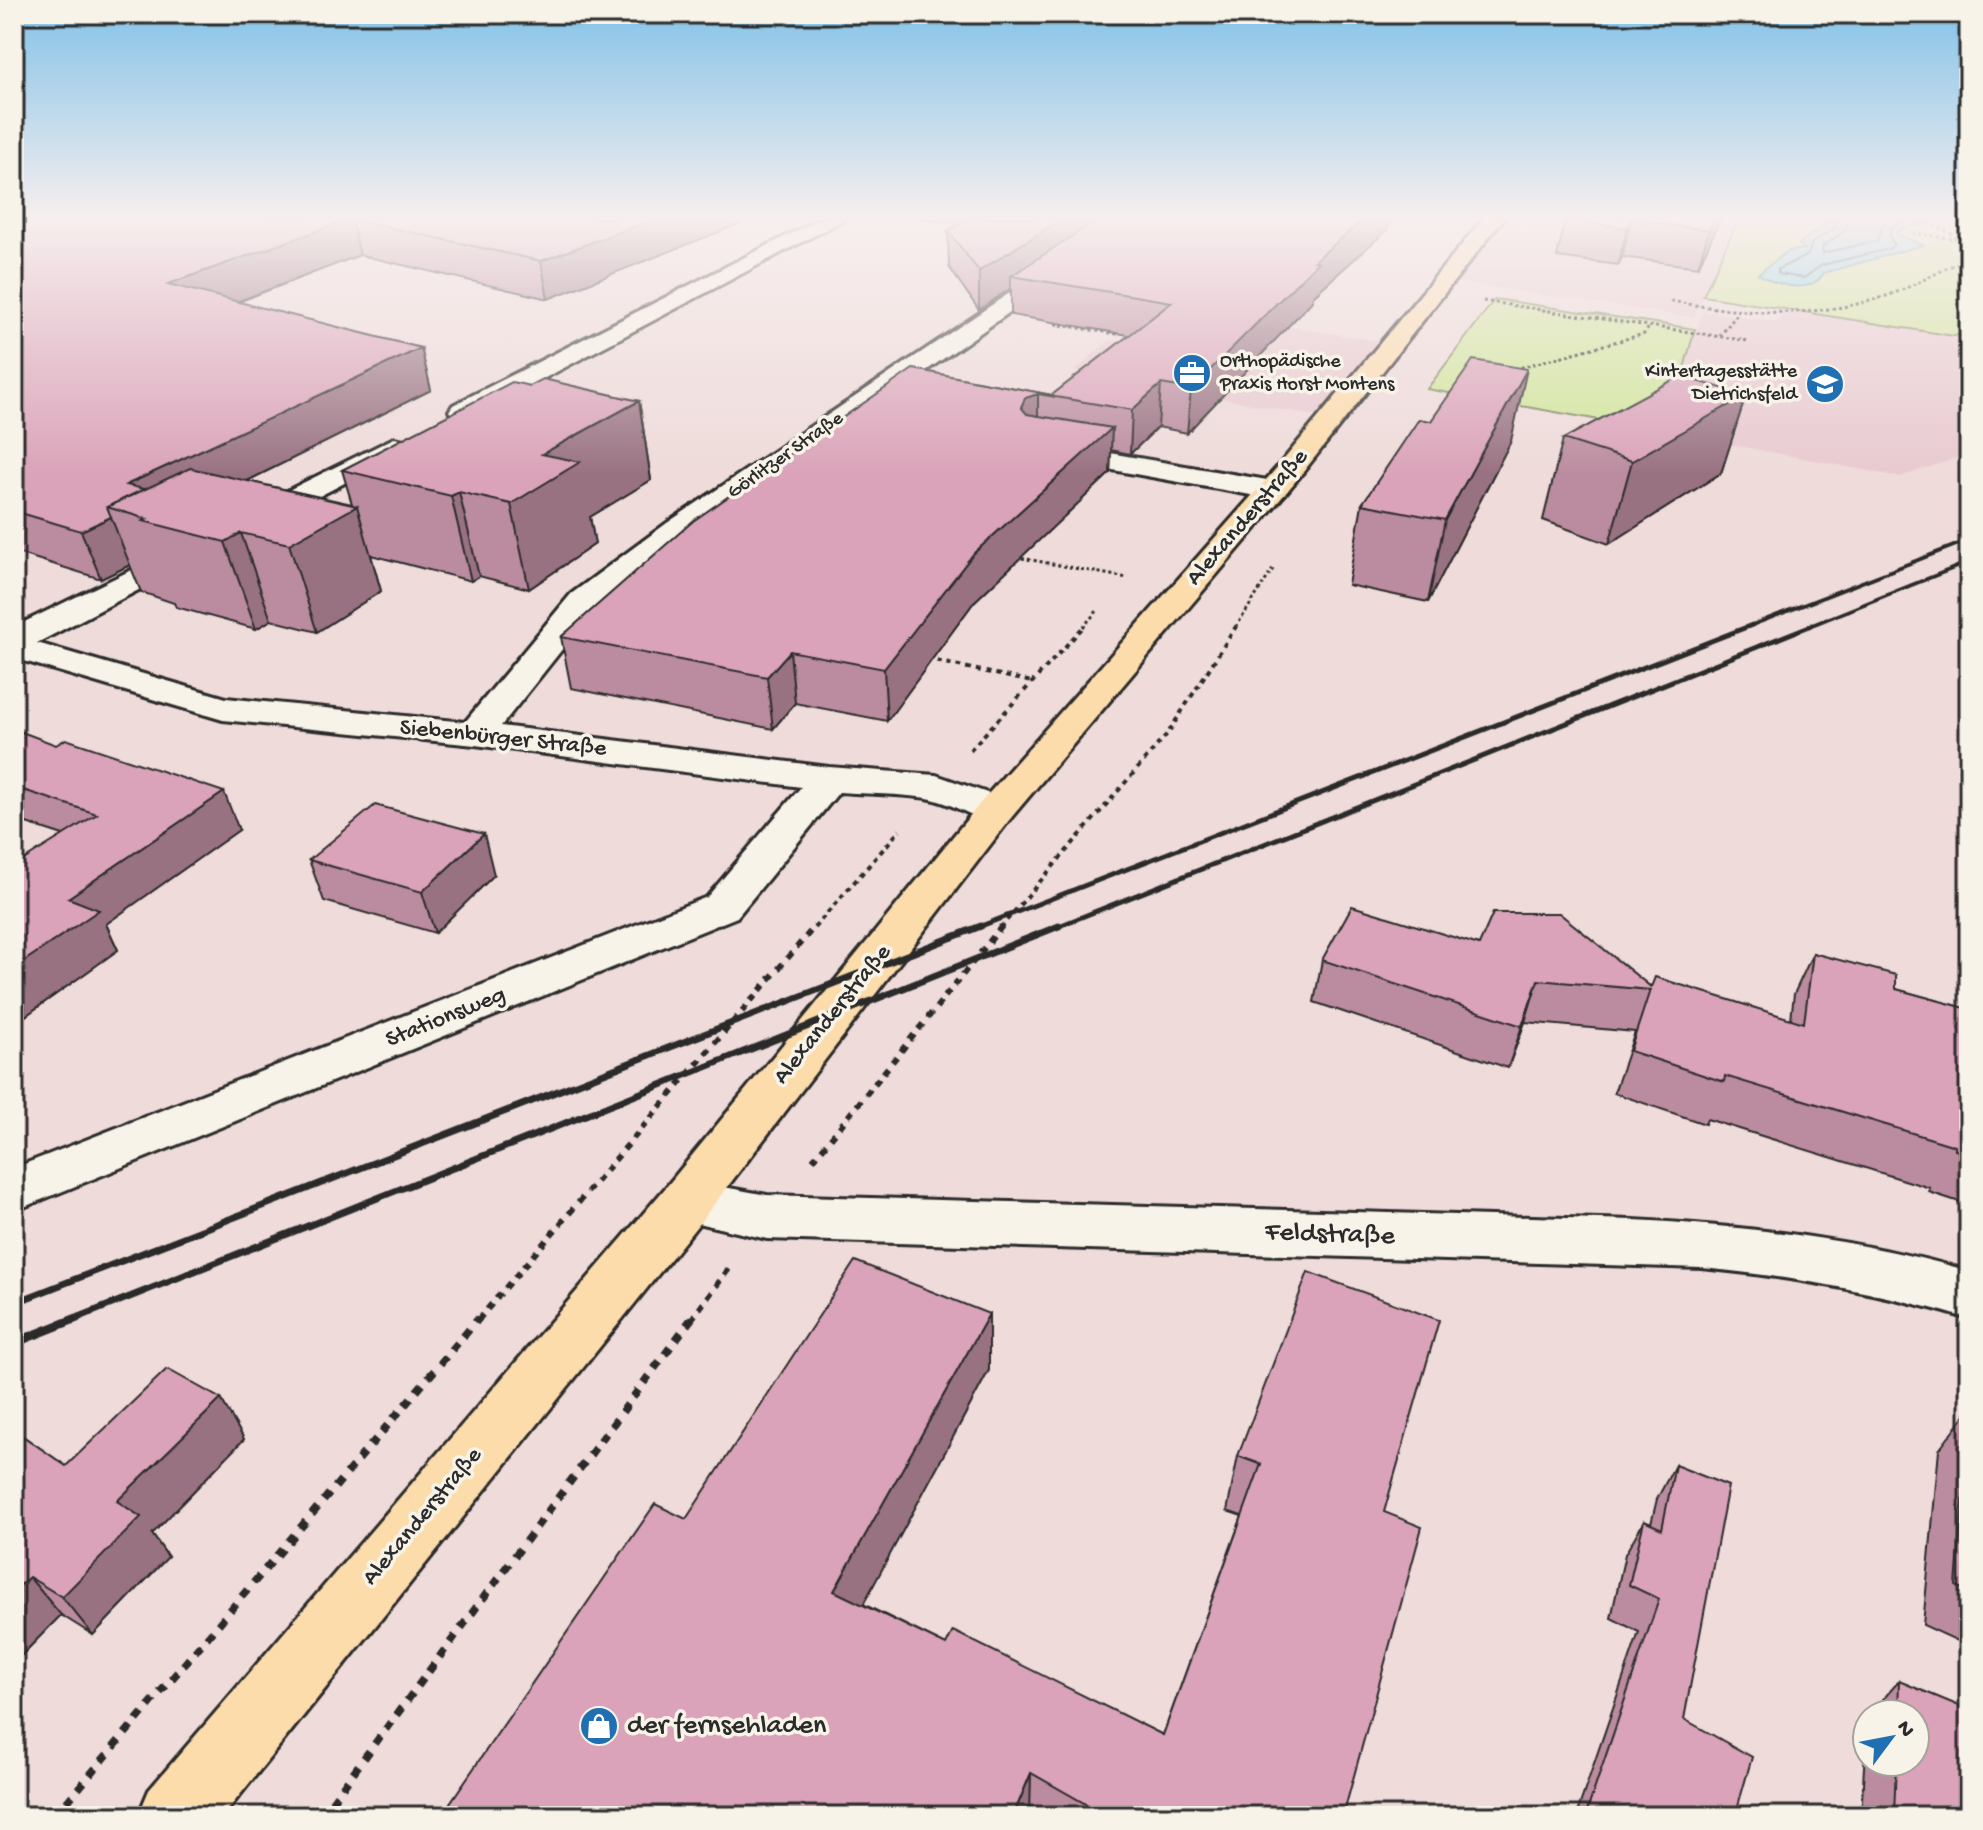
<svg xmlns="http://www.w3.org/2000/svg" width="1983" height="1830" viewBox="0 0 1983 1830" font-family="'Gochi Hand',sans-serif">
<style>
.built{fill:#e8cad0}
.green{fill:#d0e69a;stroke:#7e8862;stroke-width:2}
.water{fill:#8ad8e8;stroke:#64939c;stroke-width:2}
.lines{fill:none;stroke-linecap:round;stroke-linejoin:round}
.shore{stroke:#517077;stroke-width:2}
.minor-casing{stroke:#2b2b2b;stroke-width:6}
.major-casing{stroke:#2b2b2b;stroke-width:6}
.path-far3{stroke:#2b2b2b;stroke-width:3;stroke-dasharray:3 3;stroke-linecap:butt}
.path-far2{stroke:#2b2b2b;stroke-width:4;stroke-dasharray:5 5;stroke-linecap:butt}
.path-far1{stroke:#2b2b2b;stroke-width:6;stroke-dasharray:7 7;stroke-linecap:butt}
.path{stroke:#2b2b2b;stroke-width:8;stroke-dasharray:9 9;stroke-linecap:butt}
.minor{fill:#f7f3e8;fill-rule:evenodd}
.major{fill:#fddcac;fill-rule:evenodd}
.rail-far3{stroke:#2b2b2b;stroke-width:4}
.rail-far2{stroke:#2b2b2b;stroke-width:5}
.rail-far1{stroke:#2b2b2b;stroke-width:7}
.rail{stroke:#2b2b2b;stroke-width:9}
.wall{fill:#bb8c9f;stroke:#2b2b2b;stroke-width:2}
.shaded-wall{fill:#997282;stroke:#2b2b2b;stroke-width:2}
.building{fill:#daa3b9;stroke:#2b2b2b;stroke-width:2}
.labels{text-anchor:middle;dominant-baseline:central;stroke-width:7;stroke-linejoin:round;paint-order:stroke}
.far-poi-label{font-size:20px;fill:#2b2b2b;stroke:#f7f3e8;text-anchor:start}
.far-street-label{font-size:20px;fill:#2b2b2b;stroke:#f7f3e8}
.street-label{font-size:24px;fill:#2b2b2b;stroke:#f7f3e8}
.near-street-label{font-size:28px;fill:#2b2b2b;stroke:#f7f3e8}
.near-poi-label{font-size:28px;fill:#2b2b2b;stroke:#f7f3e8;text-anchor:start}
</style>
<rect width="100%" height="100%" fill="#eedbda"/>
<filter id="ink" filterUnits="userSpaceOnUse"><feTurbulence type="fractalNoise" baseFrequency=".0125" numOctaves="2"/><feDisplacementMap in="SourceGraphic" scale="16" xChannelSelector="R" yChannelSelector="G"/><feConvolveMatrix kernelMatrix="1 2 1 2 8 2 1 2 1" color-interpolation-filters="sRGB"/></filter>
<g filter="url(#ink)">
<g class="built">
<polygon points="1494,218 1740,218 1694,318 1442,280"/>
<polygon points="1173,309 1392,343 1332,419 1074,371 1110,340 1132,345"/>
<polygon points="1784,309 1954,336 1969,333 1969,454 1900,477 1666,432 1702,311 1779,322"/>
</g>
<g class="green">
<polygon points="1739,218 1969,218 1969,333 1954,336 1703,296"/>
<polygon points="1495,299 1695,329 1666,432 1427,389"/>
</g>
<path class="water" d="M1845 218H1909L1925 224 1902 228 1896 234 1923 245 1824 273C1810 295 1778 286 1758 274L1788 251 1805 249 1799 244 1825 223Z"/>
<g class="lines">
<g class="shore">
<polyline points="1838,218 1836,227 1812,243 1808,255 1778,269 1778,274 1804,278 1822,265 1889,249 1894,245 1889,235 1891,228 1910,218"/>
<polyline points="1848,218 1845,231 1822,247 1823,253 1877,241 1886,218"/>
</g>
<defs>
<g id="minor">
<polygon points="822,218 847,218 471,417 453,417 449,411 453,405"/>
<path d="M1121 218H1144L689 537 595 608 501 726 829 767 936 775 1010 801 1016 810 1010 819C979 826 957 803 927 798 899 794 868 794 839 792L737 917 14 1211V1168L707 897 801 787 475 745 223 720 14 658V627L187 543 198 545 203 552 198 559 37 643 226 698 465 722 571 594 667 523Z"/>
<polygon points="394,438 404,440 408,446 404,452 260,527 238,527 234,521 238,515"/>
<polygon points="1051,443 1273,481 1283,484 1288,490 1283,496 1273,499 1041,457 1037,451 1041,445"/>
<path d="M686 1180 767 1195 1633 1220C1748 1226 1858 1239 1969 1271V1319C1881 1292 1794 1277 1702 1268L767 1239 667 1216 659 1201 667 1186Z"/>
</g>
<polygon id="major" points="1484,218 1504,218 1300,476 1010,819 705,1216 223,1816 138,1816 149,1790 667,1186 982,801 1280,464"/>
</defs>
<use href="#minor" class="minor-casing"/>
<use href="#major" class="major-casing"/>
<g class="path-far3">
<polyline points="1917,218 1951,233 1969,254"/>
<polyline points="1913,233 1955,239"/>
<polyline points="1483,301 1749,341"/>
<path d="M1671 301C1741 314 1811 319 1880 298 1910 289 1936 272 1965 260L1969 254"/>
<polyline points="1055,324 1117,334 1122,330"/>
<polyline points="1720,336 1737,314"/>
<polyline points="1515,369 1644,334 1650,326"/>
<polyline points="1016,557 1127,578"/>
<polyline points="1083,627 1098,610"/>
<polyline points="1236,627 1273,569"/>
</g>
<g class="path-far2">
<polyline points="927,659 1032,682"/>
<polyline points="970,750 1085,625"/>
<polyline points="814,928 900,830"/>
<polyline points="1000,928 1168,733 1237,625"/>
</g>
<g class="path-far1">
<polyline points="813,1160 1002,926"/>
<polyline points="478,1320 815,926"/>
<polyline points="691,1320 731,1266"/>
</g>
<g class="path">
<polyline points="55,1816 479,1318"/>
<polyline points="321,1816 692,1318"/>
</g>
<use href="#minor" class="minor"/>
<use href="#major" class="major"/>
<g class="rail-far3">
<polyline points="1747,627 1969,540"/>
<polyline points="1807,627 1969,562"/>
</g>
<g class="rail-far2">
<polyline points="976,928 1752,625"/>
<polyline points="1054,928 1812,625"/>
</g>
<g class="rail-far1">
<polyline points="14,1303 981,926"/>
<polyline points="72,1320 1059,926"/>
</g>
<polyline class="rail" points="14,1343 77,1318"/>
</g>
<g class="wall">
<polygon points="14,218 754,218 548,299 360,255 238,302 421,348 431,390 247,481 352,504 342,470 530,386 639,401 651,480 590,517 595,544 529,589 479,576 471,581 371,555 381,591 317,632 271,620 256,629 176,607 174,603 141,592 130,565 101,579 14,552"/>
<polygon points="918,218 1395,218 1388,224 1387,230 1313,296 1313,300 1187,433 1158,427 1130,454 1111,450 1110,473 974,602 887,721 795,703 773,729 571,688 561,637 913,369 1052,395 1129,335 1011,315 1011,288 979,310 949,267 948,231 959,224"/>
<polygon points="1721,218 1698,267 1622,257 1618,265 1557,257 1565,220"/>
<polygon points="1746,395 1721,473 1609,544 1543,520 1563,439"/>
<polygon points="1431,421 1511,441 1428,602 1348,585 1362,504"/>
<polygon points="14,729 239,830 106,924 118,950 14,1024 63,835 14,819"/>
<polygon points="309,860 494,875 435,933 324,901"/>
<polygon points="1479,945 1791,1019 1794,994 1813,953 1896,989 1969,1009 1969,1205 1929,1192 1930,1188 1707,1119 1705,1124 1614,1093 1635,1032 1525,1022 1508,1068 1314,1002 1322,960"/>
<polygon points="989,1314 989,1370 863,1604 946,1645 1163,1735 1242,1516 1227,1511 1238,1456 1384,1512 1343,1816 441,1816 686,1519"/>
<polygon points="221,1399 244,1439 152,1534 168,1557 93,1635 61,1615 14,1663 14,1430 66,1466"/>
<polygon points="1969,1410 1969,1646 1923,1625 1939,1450"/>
<polygon points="1675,1465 1684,1719 1735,1816 1576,1816 1639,1632 1611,1618 1625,1554 1644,1521 1651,1524 1657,1499"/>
<polygon points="1899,1681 1969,1816 1861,1816 1867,1718 1867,1762 1915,1762 1915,1714 1870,1714"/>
</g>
<g class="shaded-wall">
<polygon points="657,218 754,218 548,299 541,261"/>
<polygon points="1063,218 1116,218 1011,276 1011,288 979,310 979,271"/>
<polygon points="1366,218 1395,218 1388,224 1387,230 1313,296 1313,300 1187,433 1191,389 1314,261"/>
<polygon points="1715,218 1721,218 1698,267 1709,230"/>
<polygon points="351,219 360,255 181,323 168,284"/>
<polygon points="1631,220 1622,257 1618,265 1627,228"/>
<polygon points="421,348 431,390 170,519 126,485"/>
<polygon points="1527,369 1511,441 1428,602 1445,520"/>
<polygon points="1161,384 1158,427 1130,454 1132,410"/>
<polygon points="1038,394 1038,438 1021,407 1025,398"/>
<polygon points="1746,395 1721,473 1609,544 1632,461"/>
<polygon points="639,401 651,480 590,517 595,544 529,589 511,504 542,454"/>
<polygon points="1112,428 1110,473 974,602 887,721 884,669 974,553"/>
<polygon points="459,492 479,576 471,581 451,496"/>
<polygon points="357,506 381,591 317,632 289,544"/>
<polygon points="111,517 130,565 101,579 81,531"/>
<polygon points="241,533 271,620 256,629 225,542"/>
<polygon points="790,651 795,703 773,729 767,677"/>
<polygon points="224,792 239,830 106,924 118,950 14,1024 14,968 68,898"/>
<polygon points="484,834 494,875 435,933 422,892"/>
<polygon points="1538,980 1525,1022 1508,1068 1522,1026"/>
<polygon points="989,1314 989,1370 842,1644 834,1591"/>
<polygon points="221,1399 244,1439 152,1534 168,1557 93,1635 62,1597 117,1501"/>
<polygon points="29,1577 61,1615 14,1663 14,1591"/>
<polygon points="1031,1773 1030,1816 1013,1816"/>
</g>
<g class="building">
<polygon points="14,218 657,218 541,261 351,219 168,284 421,348 126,485 144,489 107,507 111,517 81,531 14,511"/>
<polygon points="970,218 1063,218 979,271 948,231"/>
<polygon points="1100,218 1366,218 1314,261 1318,262 1191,389 1161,384 1132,410 1038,394 1025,398 1021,407 1027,414 1112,428 974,553 884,669 790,651 767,677 561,637 693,521 913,369 1052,395 1172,302 1011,276"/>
<polygon points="1567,218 1715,218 1709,230 1631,220 1627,228 1565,220"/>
<polygon points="1473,360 1527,369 1445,520 1362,504 1419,419 1431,421"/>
<polygon points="1680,376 1746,395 1632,461 1563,439"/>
<polygon points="543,379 639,401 542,454 580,462 511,504 459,492 451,496 342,470 512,382 530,386"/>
<polygon points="190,468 357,506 289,544 241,533 225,542 143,521 147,519 107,507"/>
<polygon points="14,729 56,745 66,739 224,792 68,898 99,910 14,968 14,866 97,814 14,787"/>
<polygon points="375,805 484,834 422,892 309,860"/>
<polygon points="1352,906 1479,945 1493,913 1559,913 1651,987 1655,977 1804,1023 1813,953 1896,975 1896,989 1969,1009 1969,1154 1955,1150 1955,1146 1725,1076 1724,1082 1630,1051 1650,990 1538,980 1522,1026 1322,960"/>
<polygon points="855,1261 989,1314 834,1591 946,1645 953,1631 1163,1735 1261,1464 1238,1456 1308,1272 1439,1320 1384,1512 1422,1527 1343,1816 1107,1816 1031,1773 1013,1816 441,1816 655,1504 686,1519"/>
<polygon points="167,1369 221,1399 117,1501 141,1517 62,1597 29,1577 14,1591 14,1430 66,1466"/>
<polygon points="1969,1420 1969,1592 1956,1586"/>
<polygon points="1675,1465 1728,1486 1684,1719 1752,1757 1735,1816 1589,1816 1586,1814 1659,1599 1629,1585 1644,1521 1662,1529"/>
<polygon points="1899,1681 1969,1710 1969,1816 1894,1816 1896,1762 1915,1762 1915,1714 1898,1714"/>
</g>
</g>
<linearGradient id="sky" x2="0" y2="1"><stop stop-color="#82c2e8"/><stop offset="0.46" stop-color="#f7efee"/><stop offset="1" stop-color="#f7efee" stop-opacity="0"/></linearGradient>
<rect width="1983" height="474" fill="url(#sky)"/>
<defs>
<symbol id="office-disc" viewBox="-11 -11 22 22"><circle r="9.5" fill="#1f6fb2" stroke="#f7f3e8"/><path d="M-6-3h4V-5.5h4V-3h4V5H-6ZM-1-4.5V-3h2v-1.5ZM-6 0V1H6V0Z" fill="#fff"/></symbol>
<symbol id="school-disc" viewBox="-11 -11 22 22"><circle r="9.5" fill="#1f6fb2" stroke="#f7f3e8"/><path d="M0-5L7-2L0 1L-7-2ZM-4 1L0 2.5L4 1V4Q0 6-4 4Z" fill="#fff"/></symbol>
<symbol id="shop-disc" viewBox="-11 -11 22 22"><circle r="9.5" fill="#1f6fb2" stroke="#f7f3e8"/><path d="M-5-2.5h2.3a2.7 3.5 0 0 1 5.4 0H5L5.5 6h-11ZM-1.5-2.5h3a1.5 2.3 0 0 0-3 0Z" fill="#fff"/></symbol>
</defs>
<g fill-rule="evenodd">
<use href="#office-disc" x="1170" y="351" width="44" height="44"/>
<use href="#school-disc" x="1803" y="362" width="44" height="44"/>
<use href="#shop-disc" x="577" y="1704" width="44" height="44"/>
</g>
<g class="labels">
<g class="far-poi-label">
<text x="1220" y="362">Orthopädische<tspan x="1220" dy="23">Praxis Horst Montens</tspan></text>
<text x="1797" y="372" text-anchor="end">Kintertagesstätte<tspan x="1797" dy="23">Dietrichsfeld</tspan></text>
</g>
<g class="far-street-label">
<text transform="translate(786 456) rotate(-35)">Görlitzer Straße</text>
</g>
<g class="street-label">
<text transform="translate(1248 518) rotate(-49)">Alexanderstraße</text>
<text transform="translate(503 739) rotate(6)">Siebenbürger Straße</text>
<text transform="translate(833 1015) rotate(-51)">Alexanderstraße</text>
<text transform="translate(446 1018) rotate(-22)">Stationsweg</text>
<text transform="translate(423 1517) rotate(-50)">Alexanderstraße</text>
</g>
<g class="near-street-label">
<text transform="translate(1330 1235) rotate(2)">Feldstraße</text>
</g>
<g class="near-poi-label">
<text x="627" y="1726">der fernsehladen</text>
</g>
</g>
<rect width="1983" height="1830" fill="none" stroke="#f7f3e8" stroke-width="48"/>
<rect x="24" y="24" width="1935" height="1782" fill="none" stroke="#2b2b2b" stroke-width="3" filter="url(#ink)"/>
<g transform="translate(1891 1738) rotate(58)"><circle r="38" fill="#f7f3e8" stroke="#a5a39c" stroke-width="2"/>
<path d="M0-6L14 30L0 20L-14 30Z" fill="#1f6fb2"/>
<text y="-12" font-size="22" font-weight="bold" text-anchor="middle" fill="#2b2b2b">N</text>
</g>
</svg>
